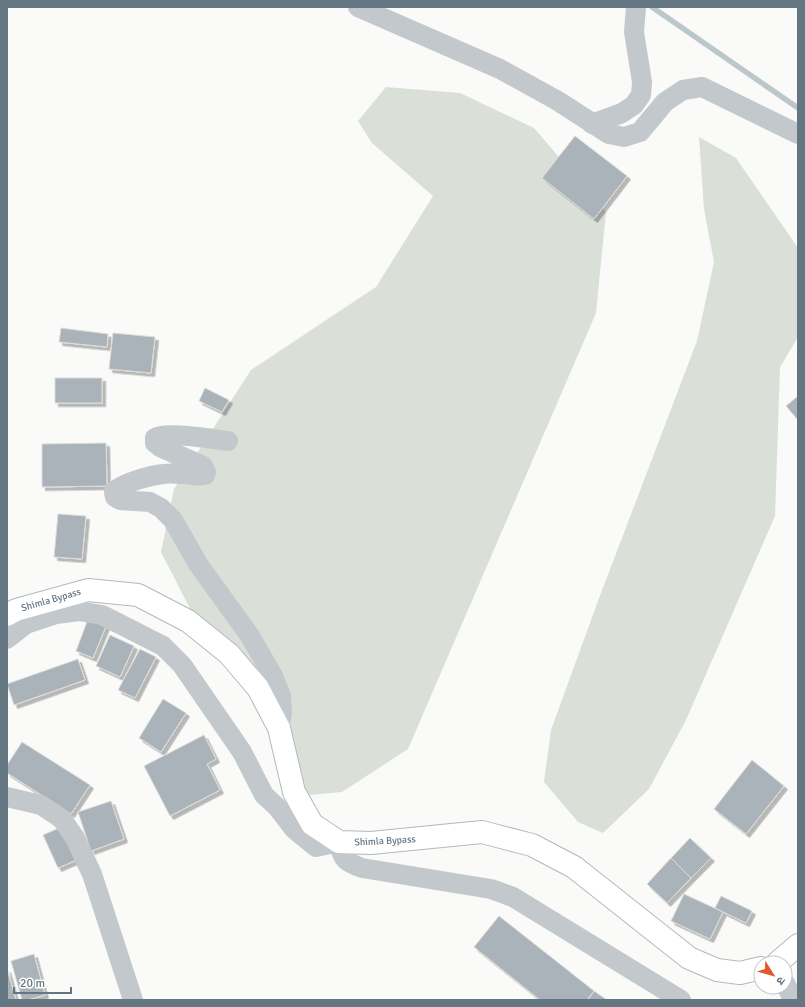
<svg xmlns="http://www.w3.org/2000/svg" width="805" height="1007" viewBox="0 0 805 1007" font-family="Signika,'Noto Sans Devanagari',sans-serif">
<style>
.green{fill:#dadfd7}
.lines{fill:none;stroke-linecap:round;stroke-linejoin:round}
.stream{stroke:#bbc7cb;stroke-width:5.5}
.building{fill:#aab3b9;stroke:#dcdcda;filter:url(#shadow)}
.highway-casing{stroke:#b4b9bd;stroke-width:24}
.minor{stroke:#c3c8cc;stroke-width:20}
.highway{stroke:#fff;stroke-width:22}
.labels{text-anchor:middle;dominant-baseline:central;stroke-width:4;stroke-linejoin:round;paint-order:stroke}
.street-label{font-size:10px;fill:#657683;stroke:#fff}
</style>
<defs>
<filter id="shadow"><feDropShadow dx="3.5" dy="3.5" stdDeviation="0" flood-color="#0004"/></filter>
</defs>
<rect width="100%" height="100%" fill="#fafaf8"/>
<g class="green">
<polygon points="386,87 460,93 534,128 606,212 596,313 408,749 342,792 309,795 288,761 277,681 202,632 161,552 174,489 251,370 376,287 433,196 372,143 358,121"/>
<polygon points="699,137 736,158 798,248 798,337 780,367 775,516 686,720 649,789 603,833 578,822 544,782 551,730 598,601 697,341 714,262 704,209"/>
</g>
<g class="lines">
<polyline class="stream" points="652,7 798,108"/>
</g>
<g class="building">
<polygon points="575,136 627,176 594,219 542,178"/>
<polygon points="61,328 108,334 107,347 59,342"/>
<polygon points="113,333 155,337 151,373 109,369"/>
<rect x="55" y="378" width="47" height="25"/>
<polygon points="205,388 229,400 222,412 199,401"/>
<polygon points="798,396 798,420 786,406"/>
<polygon points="106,443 107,486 42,487 42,444"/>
<polygon points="58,514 86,516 82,559 54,557"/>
<polygon points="88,619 106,626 93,658 76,651"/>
<polygon points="110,635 134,646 120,677 96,666"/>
<polygon points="140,649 156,657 135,698 118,690"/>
<polygon points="78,659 85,680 14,705 7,684"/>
<polygon points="163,699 186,713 161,752 139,738"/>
<polygon points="204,735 216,759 207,764 220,790 170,816 144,766"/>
<polygon points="22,742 90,785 71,814 7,773 7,765"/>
<polygon points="752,760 784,786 746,834 714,809"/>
<polygon points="111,801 124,839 91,851 78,812"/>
<polygon points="66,825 81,858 58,868 43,835"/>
<polygon points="690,838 711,858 691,878 671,858"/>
<polygon points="671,858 691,878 667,903 647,884"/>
<polygon points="684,894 723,912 710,939 671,921"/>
<polygon points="721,896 752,911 746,923 715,908"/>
<polygon points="499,916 594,991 587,1000 540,1000 474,947"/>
<polygon points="34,954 45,995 27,1000 22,1000 11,961"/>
<polygon points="7,969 16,1000 7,1000"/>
<polygon points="594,991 607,1000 588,1000"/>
</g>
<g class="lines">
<defs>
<g id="highway">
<polyline points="7,615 16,610 88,590 138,595 188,621 229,654 258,688 279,728 294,792 312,824 339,842 371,843 482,832 532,845 574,867 689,958 717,970 740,973 761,968"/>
<polyline points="777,963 798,945"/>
</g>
</defs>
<use href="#highway" class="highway-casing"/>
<g class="minor">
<polyline points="358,7 500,69 558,101 609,134 624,137 640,132 665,102 683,90 702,87 798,134"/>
<polyline points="592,124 622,113 634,105 641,95 642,82 634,32 636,7"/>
<path d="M228 441C213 439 166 431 155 438V443L160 447 203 466 206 472 205 475C198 477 190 474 183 474 177 474 170 473 164 474 152 475 121 483 114 492L115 497 120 500 150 502 161 508 173 520 198 564 250 636 273 676 281 696 282 713 279 728"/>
<path d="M7 639 26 624 56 614 79 611 102 615 163 646 182 665 242 752 264 795 277 807 294 829 316 847 339 842C342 860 346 862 362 868L491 889 513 897 681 1000"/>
<polyline points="7,797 41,805 62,819 75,838 92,874 133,1000"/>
<polyline points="785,983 793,1000"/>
</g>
<use href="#highway" class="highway"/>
</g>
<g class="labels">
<g class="street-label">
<text transform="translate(51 600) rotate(-16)">Shimla Bypass</text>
<text transform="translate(385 841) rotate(-3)">Shimla Bypass</text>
</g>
</g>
<rect width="805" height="1007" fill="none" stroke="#657683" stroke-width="16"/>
<g transform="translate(773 975) rotate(127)"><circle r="19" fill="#ffffff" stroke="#c1c8cd"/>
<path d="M0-3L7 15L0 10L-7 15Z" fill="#e4572e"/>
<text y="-6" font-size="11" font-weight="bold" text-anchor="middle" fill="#657683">उ</text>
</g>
<path d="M14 987v6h57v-6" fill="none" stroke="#657683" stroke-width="2"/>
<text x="20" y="987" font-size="12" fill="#657683" stroke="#ffffff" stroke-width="3" paint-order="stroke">20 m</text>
</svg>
